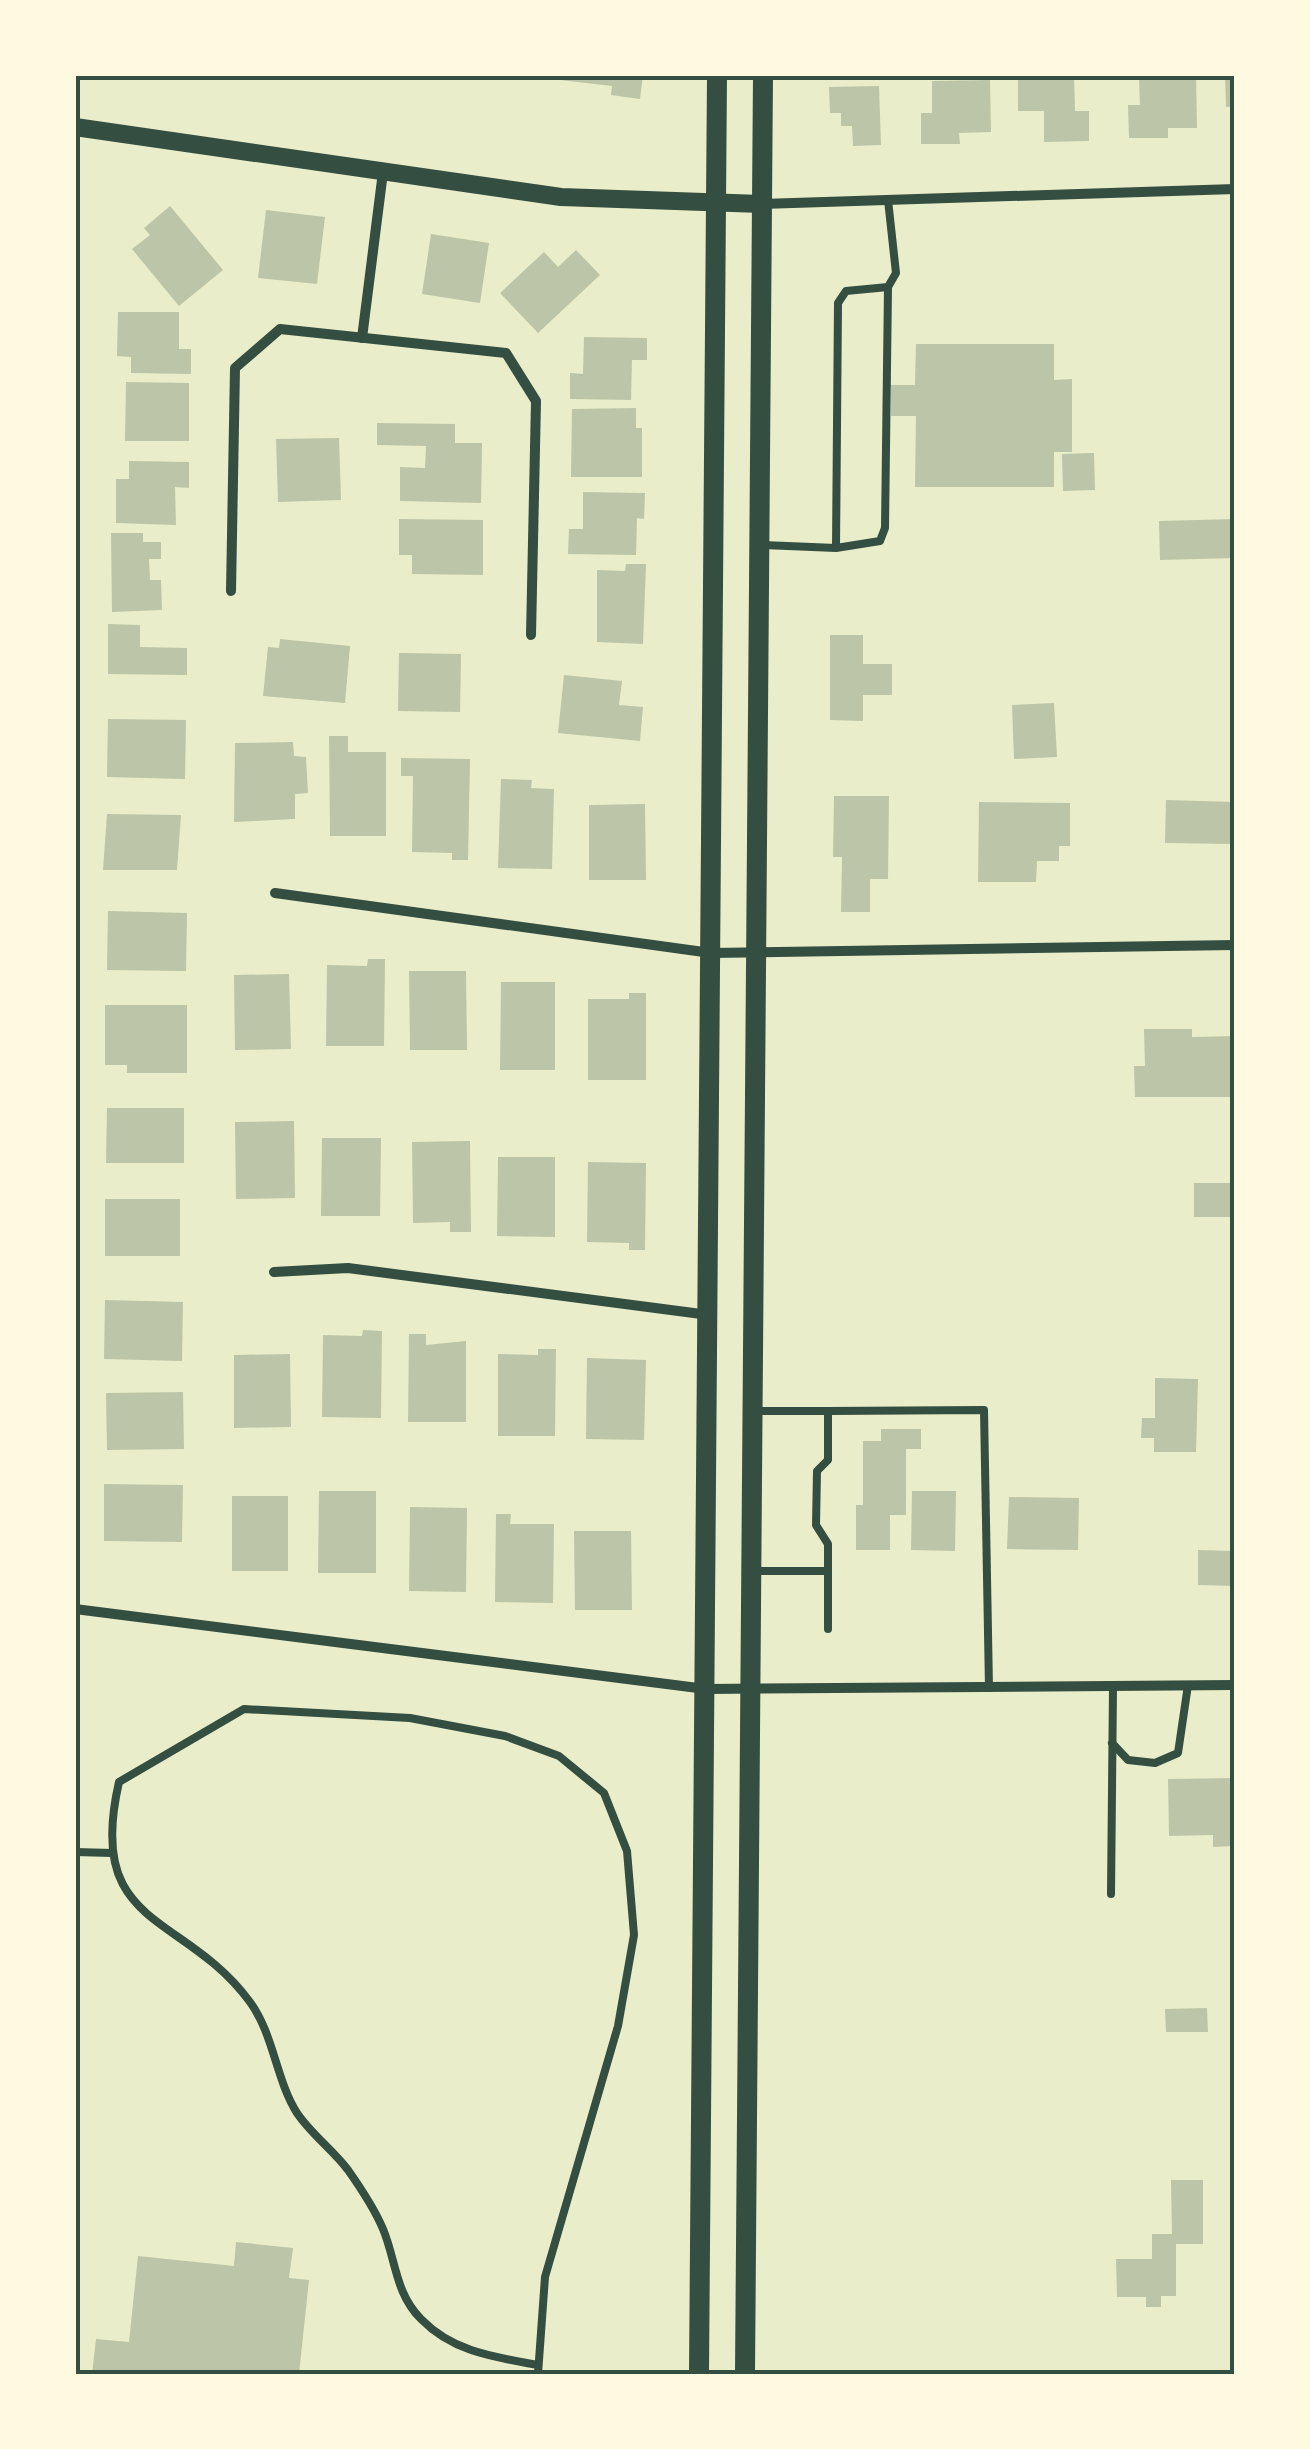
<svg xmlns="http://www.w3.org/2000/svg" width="1310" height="2449" viewBox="0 0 1310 2449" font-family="Raleway,sans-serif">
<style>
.building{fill:#bcc5a7}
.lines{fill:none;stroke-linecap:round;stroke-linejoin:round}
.service{stroke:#344e41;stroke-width:8}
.minor{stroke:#344e41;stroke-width:10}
.tertiary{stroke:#344e41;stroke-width:18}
.secondary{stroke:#344e41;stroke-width:20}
.neatline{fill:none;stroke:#344e41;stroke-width:4}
</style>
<rect width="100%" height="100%" fill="#e9edc9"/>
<g class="building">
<polygon points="560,75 643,75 640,99 611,95 612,86 560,80"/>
<polygon points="1018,75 1074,75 1075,111 1089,111 1089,141 1044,142 1044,111 1018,111"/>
<polygon points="1225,75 1235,75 1235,106 1226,107"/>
<polygon points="1196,76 1197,128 1168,128 1168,138 1129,138 1128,105 1140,105 1139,77"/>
<polygon points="990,80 991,132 959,133 960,144 921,144 921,113 932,113 932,81"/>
<polygon points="879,86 881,145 853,146 852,126 841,126 841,113 830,113 829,87"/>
<polygon points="170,206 223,270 179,306 132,249 150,235 144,228"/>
<polygon points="266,210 325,217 317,284 258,278"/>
<polygon points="431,234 489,243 480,303 422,294"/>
<polygon points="576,250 600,275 538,333 500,293 544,252 558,267"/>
<polygon points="118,312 179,312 179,349 191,349 191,374 131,373 131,357 117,356"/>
<polygon points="584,337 647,338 647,360 632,360 631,400 570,399 570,373 583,374"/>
<polygon points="916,344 1054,344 1054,380 1072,379 1072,452 1054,452 1054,487 915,487 916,416 891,416 891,385 915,385"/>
<polygon points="126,382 189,383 189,441 125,441"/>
<polygon points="636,408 636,428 642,428 642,477 571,477 572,409"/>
<polygon points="377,423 455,424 455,443 482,443 481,503 400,501 400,467 425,468 426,446 377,445"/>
<polygon points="339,438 341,500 278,502 276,439"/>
<polygon points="1094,453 1095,490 1063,491 1062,454"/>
<polygon points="129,461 189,462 189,488 175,487 176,525 116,523 116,479 129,479"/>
<polygon points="583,492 645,493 644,519 637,518 636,555 568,554 569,529 583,529"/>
<polygon points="399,519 483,520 483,575 412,574 412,555 399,555"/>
<polygon points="1235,519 1235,558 1160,560 1159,521"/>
<polygon points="111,533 143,533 143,542 161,542 161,559 149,559 150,580 161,580 162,610 112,612"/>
<polygon points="626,564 646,564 643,644 597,642 597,570 625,571"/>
<polygon points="108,624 140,625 140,647 187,648 187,675 108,674"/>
<polygon points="830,635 863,635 863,664 892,664 892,695 863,695 863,721 830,720"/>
<polygon points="280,639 350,646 345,703 263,696 268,647 279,648"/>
<polygon points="399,653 461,654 460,712 398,711"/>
<polygon points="564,675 622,681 619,705 643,707 640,741 558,733"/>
<polygon points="1054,703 1057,757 1014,759 1012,705"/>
<polygon points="108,719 186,720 185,779 107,777"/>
<polygon points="329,736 348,736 348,752 386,752 386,836 330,836"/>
<polygon points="293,742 294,756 306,757 308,793 295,794 295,819 234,822 235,743"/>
<polygon points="401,758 470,759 468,860 452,860 452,853 412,852 413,776 401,776"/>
<polygon points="501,779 532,780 531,788 554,789 552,869 498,868"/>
<polygon points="834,796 889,796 888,879 870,879 870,912 841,912 842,857 833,857"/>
<polygon points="1166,800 1234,802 1233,844 1165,843"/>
<polygon points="979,802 1070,803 1070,846 1059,846 1059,861 1037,861 1036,882 978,882"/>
<polygon points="645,804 646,880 589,880 589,805"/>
<polygon points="107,814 181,815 177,870 103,870"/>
<polygon points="108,911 187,913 186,971 107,970"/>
<polygon points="368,959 385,959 384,1046 326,1046 327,965 367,966"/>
<polygon points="409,971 466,971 467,1050 410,1050"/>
<polygon points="289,974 291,1049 235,1050 234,975"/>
<polygon points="501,982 555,982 555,1070 500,1070"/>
<polygon points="629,993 646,993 646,1080 588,1080 588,999 629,999"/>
<polygon points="105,1005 187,1005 187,1073 127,1073 127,1065 105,1065"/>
<polygon points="1144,1029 1192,1029 1192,1037 1235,1036 1235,1097 1135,1097 1134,1066 1145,1066"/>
<polygon points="107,1108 184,1108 184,1163 106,1163"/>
<polygon points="294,1121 295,1198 236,1199 235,1122"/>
<polygon points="322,1138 381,1138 380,1216 321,1216"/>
<polygon points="470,1141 471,1232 450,1232 450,1222 413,1223 412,1142"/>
<polygon points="498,1157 555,1157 555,1237 497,1236"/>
<polygon points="588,1162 646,1163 645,1250 629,1250 629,1243 587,1242"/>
<rect x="1194" y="1183" width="41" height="34"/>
<rect x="105" y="1199" width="75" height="57"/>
<polygon points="105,1300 183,1302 182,1361 104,1359"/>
<polygon points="363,1330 382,1331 381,1418 322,1417 323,1335 362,1336"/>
<polygon points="409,1334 426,1334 426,1345 466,1341 466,1422 408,1422"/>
<polygon points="538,1349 556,1349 555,1436 498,1436 498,1354 538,1355"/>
<polygon points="290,1354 291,1427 234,1428 234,1355"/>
<polygon points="587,1358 646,1360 644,1440 586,1439"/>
<polygon points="1155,1378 1198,1379 1196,1452 1154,1452 1154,1438 1141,1438 1142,1418 1155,1418"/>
<polygon points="183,1392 184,1449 107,1450 106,1393"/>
<polygon points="881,1429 921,1429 921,1449 906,1449 906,1515 890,1515 890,1550 856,1550 856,1505 863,1505 863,1441 881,1441"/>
<polygon points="104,1484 183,1485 182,1542 104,1541"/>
<polygon points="319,1491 376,1491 376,1573 318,1573"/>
<polygon points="912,1491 956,1491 955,1551 911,1550"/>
<rect x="232" y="1496" width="56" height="75"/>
<polygon points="1009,1497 1079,1498 1078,1550 1007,1549"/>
<polygon points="410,1507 467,1508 466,1592 409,1591"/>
<polygon points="496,1514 511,1514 510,1524 554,1524 553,1603 495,1602"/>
<polygon points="574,1531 631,1531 632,1610 575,1610"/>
<polygon points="1198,1550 1235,1551 1235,1586 1198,1585"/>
<polygon points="1235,1778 1235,1846 1213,1847 1213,1835 1169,1836 1168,1779"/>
<polygon points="1207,2008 1208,2032 1166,2032 1165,2009"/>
<polygon points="1171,2180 1203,2180 1203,2244 1176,2244 1176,2296 1161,2296 1161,2307 1146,2307 1146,2297 1117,2297 1116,2259 1152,2259 1152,2234 1172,2234"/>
<polygon points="236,2242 293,2248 289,2278 309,2280 299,2374 92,2374 96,2339 129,2342 138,2256 234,2266"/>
</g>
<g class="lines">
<g class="service">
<polyline points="888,287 896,273 888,200"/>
<polyline points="763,545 836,548 880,541 885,528 888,287 846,291 838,303 836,548"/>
<polyline points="754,1411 828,1411 828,1460 817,1471 816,1525 828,1544 828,1629"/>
<polyline points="828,1411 984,1410 989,1688"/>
<polyline points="753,1571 828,1571"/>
<polyline points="1112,1743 1128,1760 1155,1763 1178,1753 1188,1685"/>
<polyline points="75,1852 112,1853"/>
<polyline points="1111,1894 1113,1687"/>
<path d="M538 2365C494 2357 453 2352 421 2319 395 2293 396 2260 383 2229 375 2210 360 2187 348 2170 333 2150 311 2134 297 2113 276 2080 274 2035 250 2002 183 1911 85 1930 119 1782L244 1709 410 1718 505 1736 559 1756 604 1793 627 1851 634 1935 618 2026 545 2277 538 2374"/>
</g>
<g class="minor">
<polyline points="761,204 1235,189"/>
<polyline points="362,338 383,172"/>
<polyline points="231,591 235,368 280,329 506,353 536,401 531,635"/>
<polyline points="275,893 711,953 1235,945"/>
<polyline points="274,1272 348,1268 709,1315"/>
<polyline points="75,1609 706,1689 1235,1685"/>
</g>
<polyline class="tertiary" points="75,127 561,197 761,204"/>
<g class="secondary">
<polyline points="699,2374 717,75"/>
<polyline points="745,2374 763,75"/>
</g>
</g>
<rect width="1310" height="2449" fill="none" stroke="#fefae0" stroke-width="155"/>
<rect x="78" y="78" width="1154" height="2294" class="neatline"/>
</svg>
